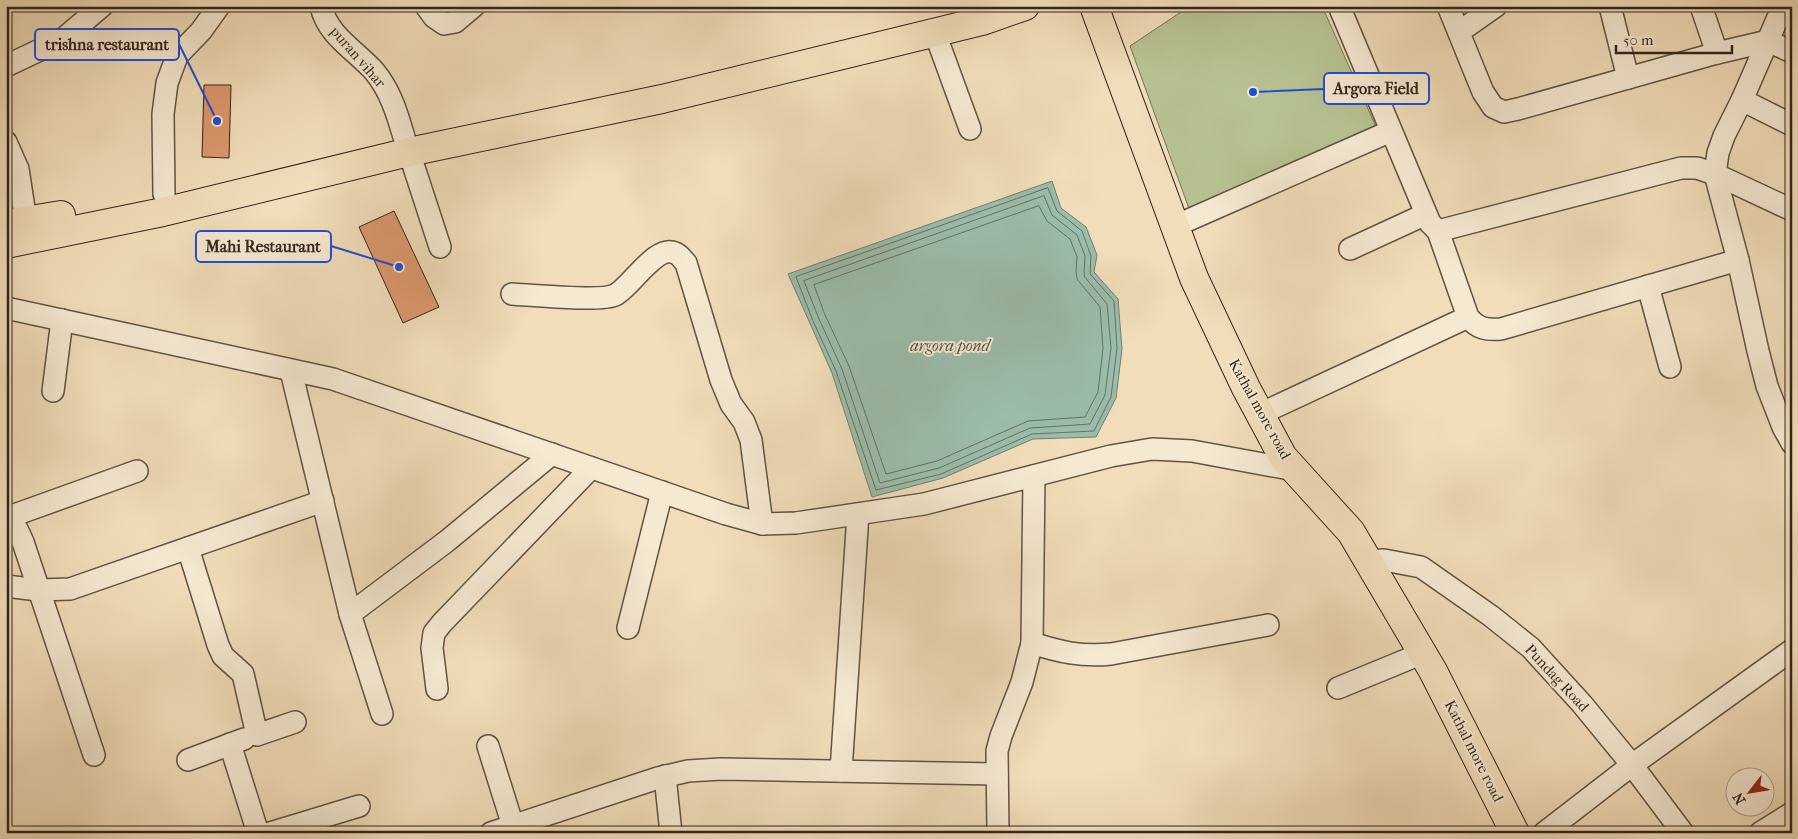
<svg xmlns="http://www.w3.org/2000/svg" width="1798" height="839" viewBox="0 0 1798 839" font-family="'IM FELL French Canon',serif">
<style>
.green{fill:#b7c292;stroke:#747458}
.water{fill:#9bbdab;stroke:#718072}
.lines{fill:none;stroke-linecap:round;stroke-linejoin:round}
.shore{stroke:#667164;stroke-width:1}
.building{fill:#dd976d;stroke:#31251d}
.minor-casing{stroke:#615344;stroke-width:24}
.major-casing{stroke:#31251d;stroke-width:30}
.minor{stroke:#f6e9d2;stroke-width:21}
.major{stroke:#f1ddba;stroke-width:28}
.labels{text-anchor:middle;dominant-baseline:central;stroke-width:4;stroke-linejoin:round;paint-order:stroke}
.street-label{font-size:15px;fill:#31251d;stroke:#f6e9d2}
.water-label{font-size:16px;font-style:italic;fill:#515348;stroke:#f6e9d2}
.leader{fill:none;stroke:#1d4ed8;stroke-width:2}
.callout-dot{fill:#1d4ed8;stroke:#f6e9d2;stroke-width:2}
.callout{fill:#f6e9d2;stroke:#1d4ed8;stroke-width:2}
.callout-label{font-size:16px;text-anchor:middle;font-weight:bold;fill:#31251d}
</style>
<rect width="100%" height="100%" fill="#f1ddba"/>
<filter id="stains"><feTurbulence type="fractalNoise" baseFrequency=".004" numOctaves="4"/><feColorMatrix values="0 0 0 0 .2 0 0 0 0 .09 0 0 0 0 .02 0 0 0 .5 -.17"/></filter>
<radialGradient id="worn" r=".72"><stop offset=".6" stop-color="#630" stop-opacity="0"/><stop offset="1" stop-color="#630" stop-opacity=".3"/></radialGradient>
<polygon class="green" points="1190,6 1322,6 1381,138 1191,214 1130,46"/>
<polygon class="water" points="1052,181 1061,208 1086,227 1097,255 1094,272 1118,299 1122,349 1116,398 1096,437 1033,439 943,478 872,497 832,373 788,274"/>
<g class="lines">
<g class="shore">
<polygon points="1048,188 1057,211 1082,231 1091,256 1090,274 1114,301 1117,348 1111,397 1094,431 1032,434 941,474 876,490 836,371 813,321 796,277"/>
<polygon points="1044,196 1052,215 1077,235 1085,256 1084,276 1107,304 1111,348 1105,395 1090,424 1030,428 939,468 880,483 842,369 819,319 804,281"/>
<polygon points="1039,206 1047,221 1070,239 1077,257 1076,271 1077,279 1100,307 1103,348 1098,392 1085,417 1028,421 937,461 886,474 849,366 825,315 814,285"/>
</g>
</g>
<g class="building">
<polygon points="204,85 231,85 229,158 202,157"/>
<polygon points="394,211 439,307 403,323 359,227"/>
</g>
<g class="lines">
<defs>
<g id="minor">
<path d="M321 6C327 35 355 50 374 71 390 90 397 113 404 137"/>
<polyline points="426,6 434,17 444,24 455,22 474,6"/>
<polyline points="1339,6 1430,223 1438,231 1681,168 1697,168 1715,174 1792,210"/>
<polyline points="1448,6 1483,92 1493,107 1504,112 1518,109 1717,53 1768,41 1792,52"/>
<polyline points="1610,6 1628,78"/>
<polyline points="1701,6 1717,53"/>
<polyline points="1783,6 1742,100 1724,136 1718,153 1715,174 1738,260 1758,351 1767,386 1783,427 1792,443"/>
<polyline points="1459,32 1496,6"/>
<polyline points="935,33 970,129"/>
<polyline points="6,66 63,39 102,6"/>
<polyline points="1742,100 1792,125"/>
<polyline points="6,142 18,169 26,221"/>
<polyline points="409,152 440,247"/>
<polyline points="164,194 163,114 167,83 177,56 201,31 219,6"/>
<polyline points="1175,226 1391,131"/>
<path d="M1438 231 1468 317C1478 329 1486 330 1501 329L1738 260"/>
<polyline points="1350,249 1426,214"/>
<polyline points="1648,286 1670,367"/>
<path d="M512 294C531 295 601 302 615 295 631 287 656 244 675 253 679 254 683 260 686 263L721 380 731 404 744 422 751 440 762 524"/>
<polyline points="6,308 333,379 726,514 762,524 796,523 924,504 1111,456 1152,449 1192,451 1295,470"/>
<polyline points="291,371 350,614 382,714"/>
<polyline points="53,391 62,320"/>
<polyline points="1260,414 1468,317"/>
<polyline points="6,518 17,529 23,542 94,755"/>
<polyline points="6,518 137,471"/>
<polyline points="188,548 218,645 223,656 243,674 257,735 295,722"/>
<polyline points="1368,561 1384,560 1421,567 1491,616 1531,648 1582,704 1632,765 1683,833"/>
<polyline points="6,586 38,590 70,589 323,501"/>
<polyline points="350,614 447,541 552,454"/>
<polyline points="628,628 662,492"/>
<path d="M1032 643C1060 652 1081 657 1111 654L1268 625"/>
<polyline points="1338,688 1423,653"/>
<polyline points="437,689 432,648 434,633 442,623 591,468"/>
<polyline points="230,744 258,833"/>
<polyline points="488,746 513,826"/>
<polyline points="188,760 244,739"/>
<polyline points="841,771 858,514"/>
<polyline points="665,776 671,833"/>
<polyline points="270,833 359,806"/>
<polyline points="491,833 658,778 688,771 721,769 997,774"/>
<polyline points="998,833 997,751 1001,736 1022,682 1032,643 1034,476"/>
<polyline points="1544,833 1632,765 1792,650"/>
<polyline points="1760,833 1792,813"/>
</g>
<g id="major">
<polyline points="1094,6 1194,278 1246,388 1283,457 1351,532 1433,671 1515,833"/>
<polyline points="6,224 61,215"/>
<polyline points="6,244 163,212 409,152 662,99 982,21 1025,6"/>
</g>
</defs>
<use href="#minor" class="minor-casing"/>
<use href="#major" class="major-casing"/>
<use href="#minor" class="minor"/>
<use href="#major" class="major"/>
</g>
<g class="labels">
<g class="street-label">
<text transform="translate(358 57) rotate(49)">puran vihar</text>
<text transform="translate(1260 409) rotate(61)">Kathal more road</text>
<text transform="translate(1557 678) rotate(47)">Pundag Road</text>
<text transform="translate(1474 751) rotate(63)">Kathal more road</text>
</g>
<g class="water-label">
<text x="950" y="345">argora pond</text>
</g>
</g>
<path class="leader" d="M217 121L179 44M1253 92L1324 89M399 267L331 246"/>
<g class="callout-dot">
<circle cx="217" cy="121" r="5"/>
<circle cx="1253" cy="92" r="5"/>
<circle cx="399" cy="267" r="5"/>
</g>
<g class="callout">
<rect x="35" y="29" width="144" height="31" rx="5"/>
<rect x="1324" y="73" width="105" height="31" rx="5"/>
<rect x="196" y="231" width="135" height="31" rx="5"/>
</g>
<g class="callout-label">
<text x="107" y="50">trishna restaurant</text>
<text x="1376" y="94">Argora Field</text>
<text x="263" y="252">Mahi Restaurant</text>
</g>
<rect width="1798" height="839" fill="none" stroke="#f1ddba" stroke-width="25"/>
<rect x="8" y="8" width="1783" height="824" fill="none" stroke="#31251d" stroke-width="2.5"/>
<rect x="12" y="12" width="1773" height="814" fill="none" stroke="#31251d"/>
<g transform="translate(1750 792) rotate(239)"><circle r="24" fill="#f6e9d2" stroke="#a79b8a"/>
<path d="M0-4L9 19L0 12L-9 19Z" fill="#8f2418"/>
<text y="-8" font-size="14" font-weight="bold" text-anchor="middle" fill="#31251d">N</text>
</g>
<path d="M1616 45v8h116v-8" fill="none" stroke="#31251d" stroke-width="2.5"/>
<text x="1623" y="45" font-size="15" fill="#31251d" stroke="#f6e9d2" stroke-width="4" paint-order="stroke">50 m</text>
<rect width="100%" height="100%" filter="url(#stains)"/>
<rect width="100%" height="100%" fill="url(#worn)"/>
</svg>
